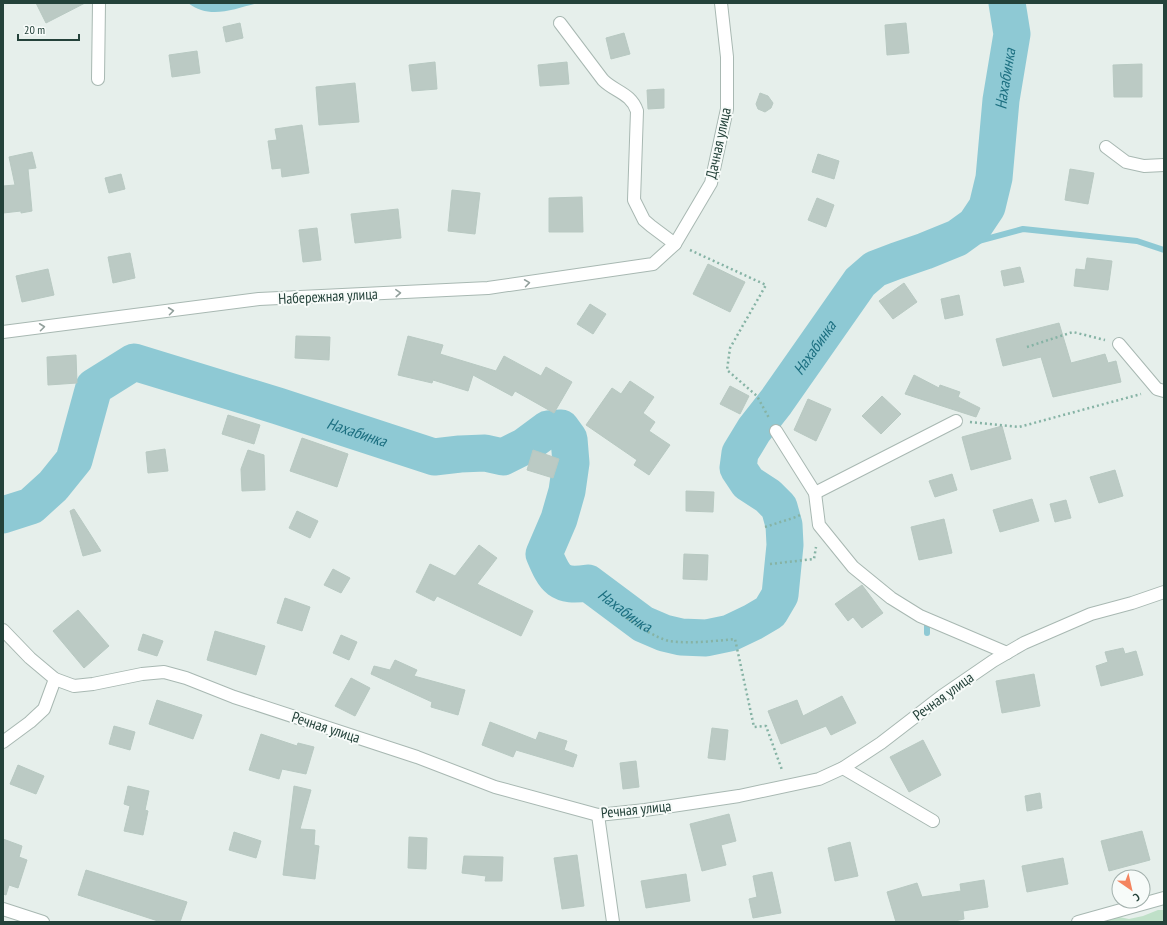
<svg xmlns="http://www.w3.org/2000/svg" width="1167" height="925" viewBox="0 0 1167 925" font-family="'PT Sans Narrow',sans-serif">
<style>
.green{fill:#bfe0c8}
.water{fill:#8ec9d4}
.lines{fill:none;stroke-linecap:round;stroke-linejoin:round}
.stream{stroke:#8ec9d4;stroke-width:6}
.river{stroke:#8ec9d4;stroke-width:37}
.building{fill:#bbcac4;stroke:#b8c9c2}
.minor-casing{stroke:#a8b8b2;stroke-width:14}
.path{stroke:#86b3a5;stroke-width:2.5;stroke-dasharray:2 3;stroke-linecap:butt}
.minor{stroke:#fff;stroke-width:12}
.oneway{stroke:#92a09c}
.labels{text-anchor:middle;dominant-baseline:central;stroke-width:4;stroke-linejoin:round;paint-order:stroke}
.street-label{font-size:15px;fill:#24423a;stroke:#f7fbf9}
.water-label{font-size:16px;font-style:italic;fill:#1c6f80;stroke:#f7fbf9}
</style>
<rect width="100%" height="100%" fill="#e6efeb"/>
<polygon class="green" points="1158,910 1164,910 1164,922 1096,922 1114,916 1129,919 1143,916"/>
<path class="water" d="M188 3H258C233 9 210 20 188 3Z"/>
<g class="lines">
<g class="stream">
<polyline points="875,269 1023,229 1137,241 1164,250"/>
<polyline points="3,499 17,510"/>
<polyline points="927,621 927,633"/>
</g>
<path class="river" id="s1" d="M3 515 31 506 53 486 74 460 94 387 134 362 278 406 434 457 460 454 485 453 503 457 525 446 548 429 561 428 569 439 571 463 567 491 559 519 544 554C555 580 559 587 588 583L643 624 664 633 681 637 706 638 730 633 753 622 770 612 780 595 785 545 784 525 779 507 768 496 748 483 738 468 740 453 754 430 776 402 860 282 875 269 896 261 925 251 957 238 975 225 987 207 994 178 1001 100 1012 34 1007 3"/>
</g>
<g class="building">
<polygon points="36,3 85,3 46,23"/>
<polygon points="240,23 243,38 226,42 223,27"/>
<polygon points="906,23 909,53 887,55 885,25"/>
<polygon points="624,33 630,54 611,59 606,38"/>
<polygon points="197,51 200,73 172,77 169,55"/>
<polygon points="435,62 437,89 412,91 409,65"/>
<polygon points="567,62 569,84 540,86 538,65"/>
<polygon points="1142,64 1142,97 1114,97 1113,65"/>
<polygon points="355,83 359,122 319,125 316,87"/>
<polygon points="664,89 664,108 648,109 647,90"/>
<polygon points="760,93 768,96 773,103 771,108 765,112 758,109 756,104"/>
<polygon points="302,125 309,173 282,177 281,168 272,169 268,141 277,140 275,129"/>
<polygon points="32,152 36,168 28,169 32,211 21,213 21,211 3,213 3,186 15,185 9,157"/>
<polygon points="818,154 839,161 834,179 812,172"/>
<polygon points="1070,169 1094,173 1088,204 1065,200"/>
<polygon points="121,174 125,189 109,193 105,178"/>
<polygon points="452,190 480,193 475,234 448,231"/>
<polygon points="582,197 583,232 549,232 549,198"/>
<polygon points="817,198 834,205 826,227 808,220"/>
<polygon points="398,209 401,238 355,243 351,214"/>
<polygon points="317,228 321,260 303,262 299,230"/>
<polygon points="130,253 135,278 113,283 108,257"/>
<polygon points="1087,258 1112,261 1108,290 1074,286 1076,269 1085,270"/>
<polygon points="708,264 745,282 730,312 693,294"/>
<polygon points="1020,267 1024,282 1004,286 1001,271"/>
<polygon points="48,269 54,295 22,302 16,276"/>
<polygon points="904,283 917,302 893,319 879,301"/>
<polygon points="959,295 963,315 945,319 941,299"/>
<polygon points="590,304 606,314 593,334 577,324"/>
<polygon points="1059,323 1071,363 1105,354 1108,363 1116,361 1121,382 1053,397 1041,357 1003,366 996,339"/>
<polygon points="296,336 330,337 329,360 295,358"/>
<polygon points="408,336 443,345 440,354 496,371 504,356 541,376 546,367 572,382 554,413 515,391 512,396 473,375 468,391 433,380 432,383 398,375"/>
<polygon points="76,355 77,383 48,385 47,357"/>
<polygon points="914,375 939,388 940,385 960,392 958,397 980,408 976,417 905,394"/>
<polygon points="630,381 654,397 643,413 655,422 649,431 670,445 649,475 634,465 637,460 586,425 612,388 621,394"/>
<polygon points="730,386 749,396 740,414 720,404"/>
<polygon points="882,396 901,414 881,434 862,416"/>
<polygon points="808,399 831,409 816,441 794,430"/>
<polygon points="228,415 260,425 254,444 222,434"/>
<polygon points="1002,426 1011,459 971,470 962,437"/>
<polygon points="302,438 348,454 337,487 290,471"/>
<polygon points="165,449 168,471 148,473 146,452"/>
<polygon points="248,450 264,455 265,490 242,491 241,469"/>
<polygon points="533,450 559,459 553,478 527,470"/>
<polygon points="1115,470 1123,496 1099,503 1090,477"/>
<polygon points="952,474 957,490 935,497 929,481"/>
<polygon points="686,491 714,492 713,512 686,511"/>
<polygon points="1032,499 1039,521 1000,532 993,510"/>
<polygon points="1066,500 1071,518 1055,522 1050,504"/>
<polygon points="74,509 101,551 83,556 70,511"/>
<polygon points="297,511 318,521 310,538 289,528"/>
<polygon points="944,519 952,553 919,560 911,527"/>
<polygon points="479,545 497,558 477,584 533,611 521,636 437,596 434,601 416,592 430,564 455,576"/>
<polygon points="684,554 708,555 707,580 683,579"/>
<polygon points="333,569 350,578 341,593 324,585"/>
<polygon points="862,585 883,613 862,628 853,617 848,621 835,604"/>
<polygon points="285,598 310,607 302,631 277,623"/>
<polygon points="78,610 109,646 84,668 53,631"/>
<polygon points="215,631 265,646 256,675 207,660"/>
<polygon points="143,634 163,641 157,656 138,650"/>
<polygon points="341,635 357,642 349,660 333,653"/>
<polygon points="1123,648 1125,654 1136,651 1143,675 1101,686 1096,666 1108,662 1105,652"/>
<polygon points="395,660 417,670 414,676 465,690 458,715 431,707 432,702 371,674 374,666 390,670"/>
<polygon points="1034,674 1040,706 1002,713 996,681"/>
<polygon points="351,678 370,688 355,716 335,706"/>
<polygon points="842,696 856,723 831,735 826,726 781,744 768,711 797,700 803,716"/>
<polygon points="157,700 202,715 193,739 149,724"/>
<polygon points="490,722 536,740 539,732 567,741 564,750 577,755 573,767 516,750 513,757 482,745"/>
<polygon points="114,726 135,732 130,750 109,744"/>
<polygon points="712,728 728,730 725,760 708,758"/>
<polygon points="261,734 297,746 298,743 314,747 306,774 282,769 279,779 249,770"/>
<polygon points="923,740 941,775 909,792 890,757"/>
<polygon points="636,761 639,787 623,789 620,763"/>
<polygon points="18,765 44,776 36,794 10,784"/>
<polygon points="128,786 149,791 145,810 148,811 143,835 124,831 130,806 124,804"/>
<polygon points="294,786 311,790 300,829 315,830 314,845 319,846 315,879 283,875"/>
<polygon points="1040,793 1042,808 1027,811 1025,796"/>
<polygon points="729,814 736,841 721,845 726,865 702,871 690,824"/>
<polygon points="1142,831 1150,860 1109,871 1101,841"/>
<polygon points="234,832 261,841 256,858 229,850"/>
<polygon points="409,837 427,838 426,869 408,868"/>
<polygon points="3,839 22,846 19,857 27,860 18,888 9,885 6,895 3,894"/>
<polygon points="850,842 858,876 835,881 828,848"/>
<polygon points="577,855 584,906 562,909 554,858"/>
<polygon points="464,856 503,857 502,881 485,881 486,876 462,873"/>
<polygon points="1063,858 1068,884 1027,892 1022,866"/>
<polygon points="86,870 187,902 180,922 161,922 78,895"/>
<polygon points="772,872 781,913 753,918 749,899 757,897 753,876"/>
<polygon points="686,874 690,901 646,908 641,881"/>
<polygon points="984,880 988,907 963,911 964,919 950,922 896,922 887,892 917,883 922,897 961,891 960,884"/>
</g>
<g class="lines">
<defs>
<g id="minor">
<path d="M560 23 603 80C615 92 631 93 637 111L634 200 644 220 651 226 675 244"/>
<polyline points="98,79 99,3"/>
<polyline points="1106,147 1126,162 1144,166 1164,165"/>
<polyline points="3,332 259,299 488,288 653,264 675,244 711,183 727,109 727,57 721,3"/>
<polyline points="1119,344 1157,389 1164,391"/>
<polyline points="776,431 815,493 819,525 853,567 891,598 920,616 1007,653"/>
<polyline points="815,493 956,421"/>
<polyline points="3,630 30,658 55,679 74,686 93,684 142,674 164,672 186,678 234,697 417,757 495,787 598,815 645,810 739,796 819,779 843,768 881,743 942,696 993,661 1024,643 1091,614 1132,603 1164,592"/>
<polyline points="3,742 30,722 44,709 55,679"/>
<polyline points="843,768 933,821"/>
<polyline points="598,815 613,922"/>
<polyline points="3,909 43,922"/>
<polyline points="1078,922 1164,898"/>
</g>
</defs>
<use href="#minor" class="minor-casing"/>
<g class="path">
<polyline points="690,250 766,285 730,348 727,370 757,396 769,418"/>
<polyline points="1027,347 1073,332 1105,340"/>
<polyline points="970,422 1019,427 1141,394"/>
<polyline points="765,527 796,517 802,514"/>
<polyline points="770,564 814,559 816,547"/>
<path d="M623 615C634 624 656 638 669 641 691 644 714 641 735 639L754 727 766 726 782 770"/>
</g>
<use href="#minor" class="minor"/>
</g>
<defs><path id="oneway-chevron" d="M-2-3.5L2.5 0L-2 3.5" fill="none" stroke-width="1.6" stroke-linecap="round" stroke-linejoin="round"/></defs>
<g class="oneway">
<use href="#oneway-chevron" transform="translate(527 283) rotate(-8)"/>
<use href="#oneway-chevron" transform="translate(398 293) rotate(-3)"/>
<use href="#oneway-chevron" transform="translate(171 311) rotate(-7)"/>
<use href="#oneway-chevron" transform="translate(42 327) rotate(-7)"/>
</g>
<g class="labels">
<g class="street-label">
<text transform="translate(718 143) rotate(-78)">Дачная улица</text>
<text transform="translate(328 296) rotate(-3)">Набережная улица</text>
<text transform="translate(943 696) rotate(-36)">Речная улица</text>
<text transform="translate(326 727) rotate(18)">Речная улица</text>
<text transform="translate(636 809) rotate(-6)">Речная улица</text>
</g>
<g class="water-label">
<text stroke="none"><textPath href="#s1" startOffset="1734">Нахабинка</textPath></text>
<text stroke="none"><textPath href="#s1" startOffset="1373">Нахабинка</textPath></text>
<text stroke="none"><textPath href="#s1" startOffset="449">Нахабинка</textPath></text>
<text stroke="none"><textPath href="#s1" startOffset="905">Нахабинка</textPath></text>
</g>
</g>
<rect width="1167" height="925" fill="none" stroke="#24423a" stroke-width="8"/>
<g transform="translate(1131 889) rotate(146)"><circle r="19" fill="#f7fbf9" stroke="#a3b1ad"/>
<path d="M0-3L7 15L0 10L-7 15Z" fill="#f4845f"/>
<text y="-6" font-size="11" font-weight="bold" text-anchor="middle" fill="#24423a">С</text>
</g>
<path d="M18 34v6h61v-6" fill="none" stroke="#24423a" stroke-width="2"/>
<text x="24" y="34" font-size="12" fill="#24423a" stroke="#f7fbf9" stroke-width="3" paint-order="stroke">20 m</text>
</svg>
